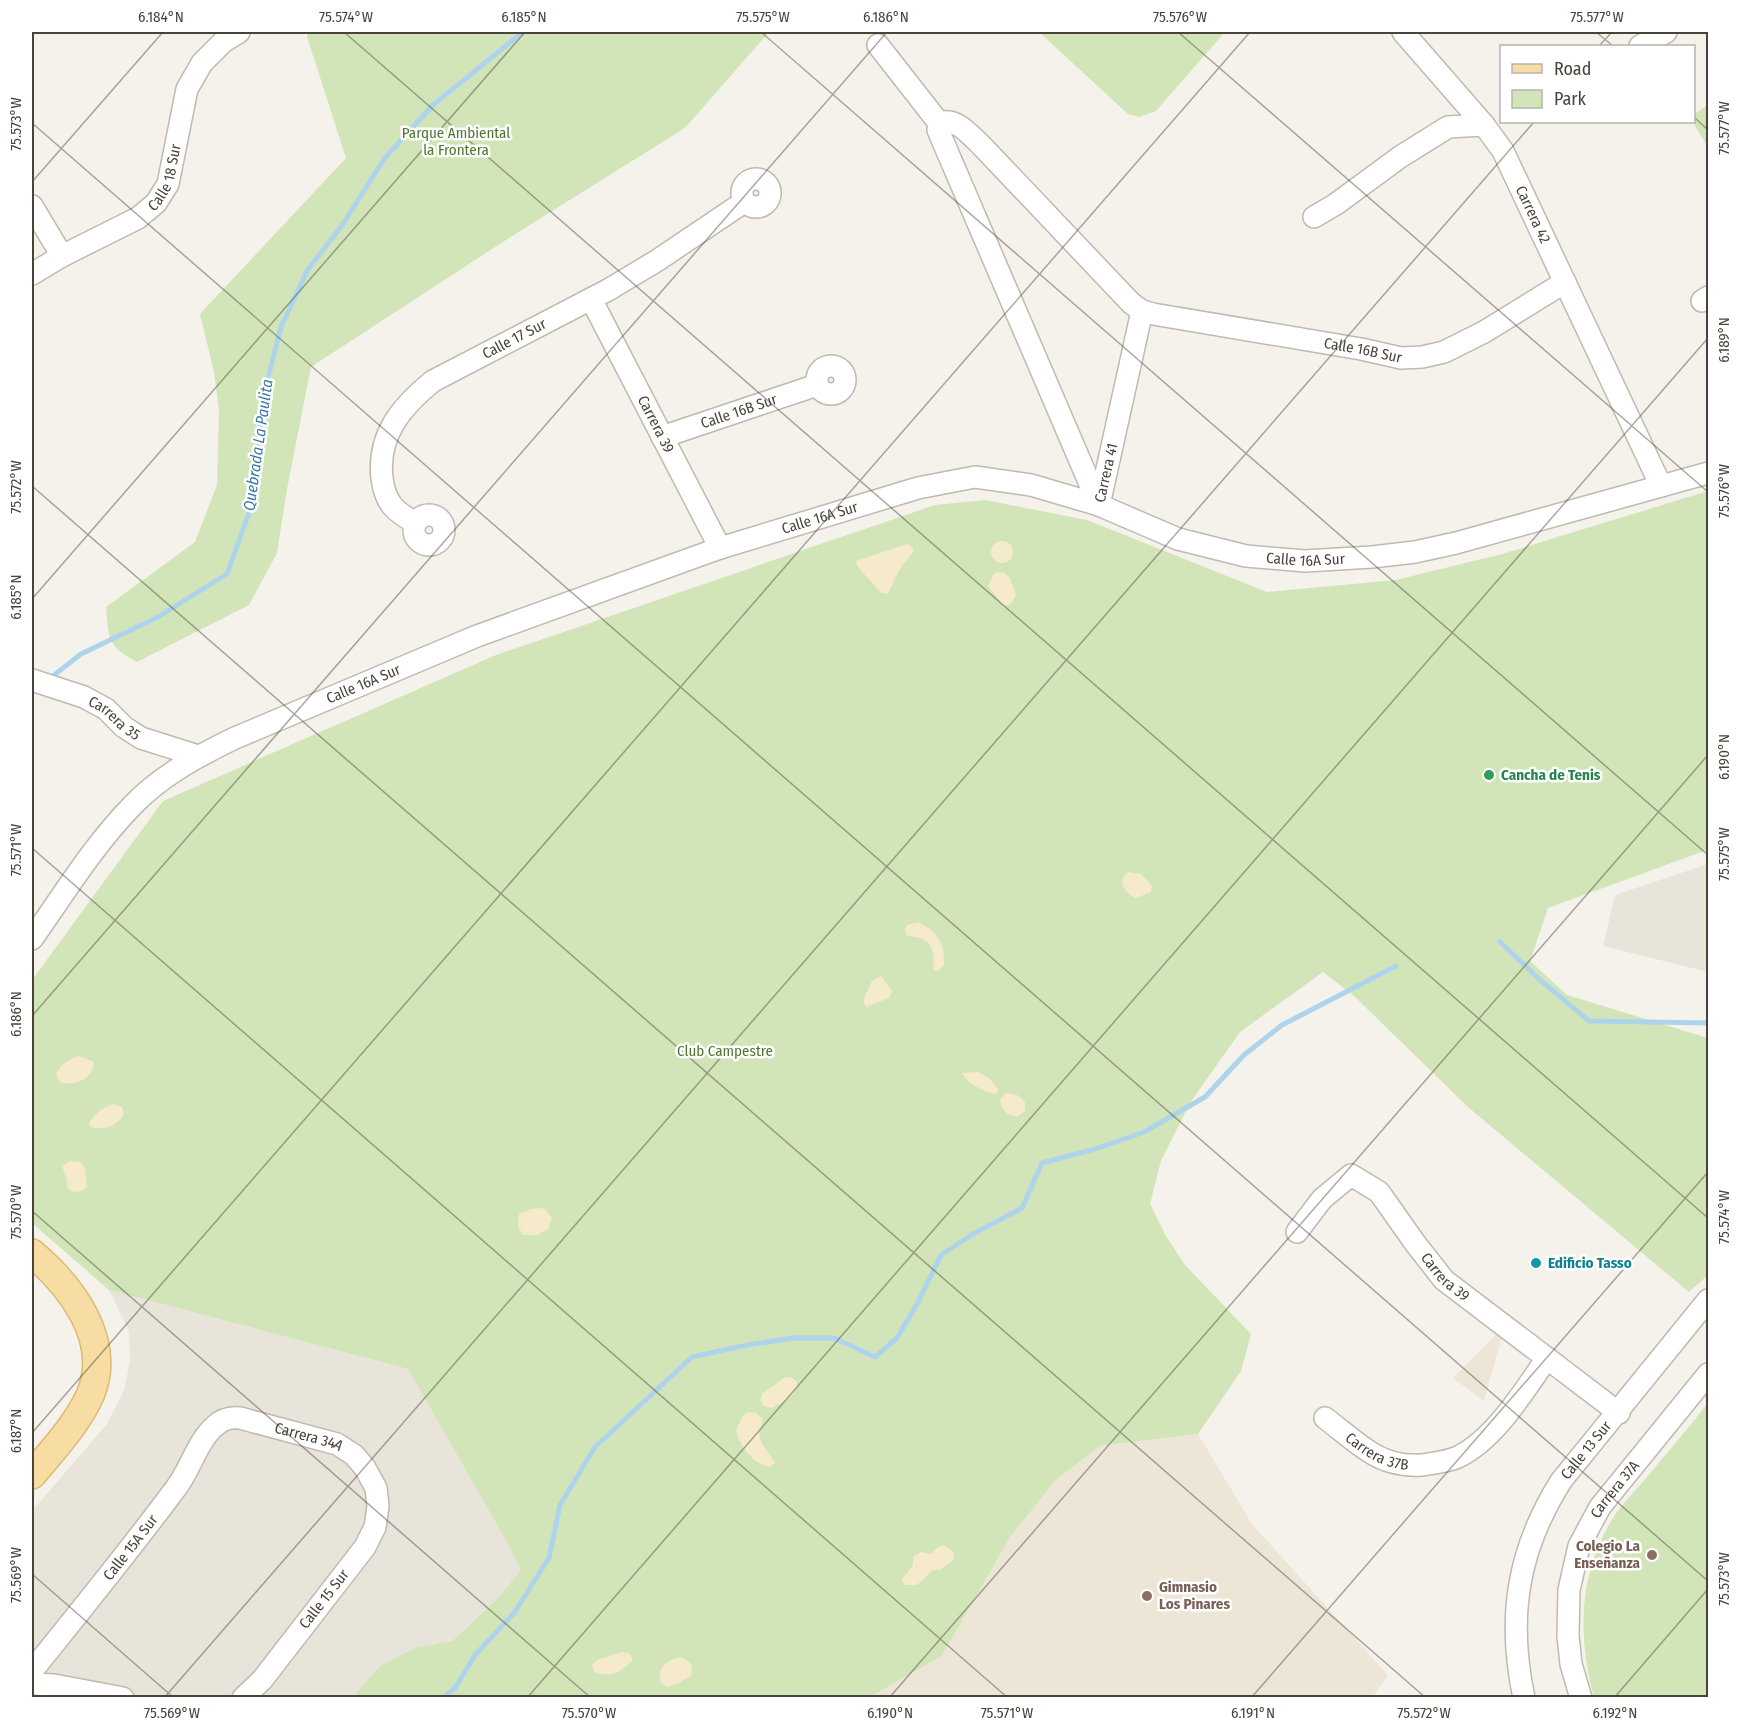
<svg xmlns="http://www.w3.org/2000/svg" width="1740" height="1729" viewBox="0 0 1740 1729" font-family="'Fira Sans Condensed',sans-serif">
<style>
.residential{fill:#e8e4da}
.education{fill:#ede6d7}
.green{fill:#d2e5b8}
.sand{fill:#f5ebcc}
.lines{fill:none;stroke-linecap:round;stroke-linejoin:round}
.stream{stroke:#aed4ec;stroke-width:5}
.minor-casing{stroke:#c0b9af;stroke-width:24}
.major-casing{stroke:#dcba73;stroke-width:30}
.minor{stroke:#fff;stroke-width:21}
.major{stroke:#f7dda3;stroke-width:27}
.ticks{fill:none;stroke:#49433a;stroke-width:1.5;stroke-opacity:0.45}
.leisure-dot{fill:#2e9e5b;stroke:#fff;stroke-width:2}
.culture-dot{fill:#0f9aa8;stroke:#fff;stroke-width:2}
.education-dot{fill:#8d6e63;stroke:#fff;stroke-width:2}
.labels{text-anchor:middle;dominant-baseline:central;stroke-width:5;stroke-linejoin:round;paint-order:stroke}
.park-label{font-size:15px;fill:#4d7730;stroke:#fff}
.street-label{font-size:15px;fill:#49433a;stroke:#fff}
.leisure-label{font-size:15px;font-weight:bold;fill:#27864d;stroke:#fff;text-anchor:start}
.culture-label{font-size:15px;font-weight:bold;fill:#0d838f;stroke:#fff;text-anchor:start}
.education-label{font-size:15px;font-weight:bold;fill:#785e54;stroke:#fff;text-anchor:end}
.water-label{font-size:16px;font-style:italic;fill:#387aa6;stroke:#fff}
.neatline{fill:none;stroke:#49433a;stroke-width:2}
.ticks-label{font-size:15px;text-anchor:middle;fill:#49433a}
</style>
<rect width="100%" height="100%" fill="#f5f2ec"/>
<g class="residential">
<polygon points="1708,864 1708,972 1603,946 1615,895"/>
<polygon points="109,1290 408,1369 508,1544 521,1570 495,1601 452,1641 363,1697 32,1698 32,1511 107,1424 124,1391 130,1361 129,1331"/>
</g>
<g class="education">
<polygon points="1505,1326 1484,1401 1453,1378"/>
<polygon points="1198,1434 1252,1524 1388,1675 1372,1698 876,1698 874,1695 942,1656 1010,1537 1056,1480 1100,1446"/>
</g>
<g class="green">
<path d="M308 32H769L685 128 509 238 311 367 287 489 277 553 249 605 137 662C107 646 109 639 106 607L195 542 217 485 219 410 214 372 200 314 346 158 307 37Z"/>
<polygon points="1039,32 1225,32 1156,111 1139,117 1128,114"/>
<polygon points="1708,105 1708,148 1693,122 1694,114"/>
<polygon points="1708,491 1708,852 1707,850 1548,908 1530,961 1567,995 1708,1038 1708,1275 1689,1292 1469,1108 1354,996 1323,972 1240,1032 1190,1103 1161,1161 1150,1204 1166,1236 1185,1265 1251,1334 1241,1371 1198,1434 1100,1446 1056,1480 1010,1537 942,1656 870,1697 353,1697 380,1666 415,1648 452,1641 495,1601 521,1570 508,1544 408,1369 109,1290 32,1223 32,980 163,801 496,655 935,505 985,500 1087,520 1267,592 1396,580 1502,554"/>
<path d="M1708 1403V1697H1594C1577 1634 1578 1569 1617 1512 1626 1500 1637 1489 1647 1477 1667 1453 1688 1428 1708 1403Z"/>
</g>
<g class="sand">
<circle cx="1002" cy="552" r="11"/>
<path d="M907 544 914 549C910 558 903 563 899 571 894 579 892 587 887 594L881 593 857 566 856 561Z"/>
<polygon points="1003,572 1010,578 1016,595 1011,604 1004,606 988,586 991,579 995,573"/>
<path d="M1128 872 1141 874 1152 886 1151 892 1136 898C1125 893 1116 882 1128 872Z"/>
<path d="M918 922C938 933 945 941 944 965L938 971 933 970C936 947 931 938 907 936L905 931 907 925Z"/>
<polygon points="881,976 892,991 889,998 866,1007 863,1000 872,981"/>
<path d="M79 1056 94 1062C93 1079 77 1085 61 1083L56 1074C62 1064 68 1059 79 1056Z"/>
<path d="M978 1072 989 1078 999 1090 995 1094C983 1091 968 1084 962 1073Z"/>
<path d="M1006 1093 1017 1095 1025 1102V1110L1017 1117C1005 1114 1003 1111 1000 1100Z"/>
<path d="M114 1104 122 1107 124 1114C117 1126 103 1131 91 1127L89 1123C94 1113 104 1107 114 1104Z"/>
<polygon points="70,1161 80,1162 85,1169 87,1186 82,1191 73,1192 67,1187 67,1180 62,1166"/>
<polygon points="544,1208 552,1218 548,1229 537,1235 523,1235 518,1226 519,1214 531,1209"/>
<path d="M785 1377 792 1378 797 1382C797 1397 783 1402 772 1408L764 1406 760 1400 762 1394Z"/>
<path d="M747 1412 756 1413 763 1419 759 1433 761 1442 775 1463 770 1467C752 1463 741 1448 736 1431L742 1417Z"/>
<polygon points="944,1545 954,1552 953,1561 940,1570 933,1570 917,1585 905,1585 902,1579 913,1565 913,1557 921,1552 931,1554 938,1547"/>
<path d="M622 1652 630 1654 633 1660C621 1672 611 1678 594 1672L592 1665 597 1660Z"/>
<path d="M682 1657 692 1665 691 1676 678 1683 667 1687 660 1682C658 1665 667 1660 682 1657Z"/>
</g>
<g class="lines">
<g class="stream">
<polyline points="49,679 81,654 158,617 227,574 253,502 262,401 281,327 307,271 343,224 384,159 433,105 523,32"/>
<polyline points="1500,942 1539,979 1589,1021 1708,1023"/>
<polyline points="443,1698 455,1688 476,1654 514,1613 549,1558 560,1505 595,1447 692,1357 742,1346 793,1338 834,1338 875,1357 897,1338 917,1304 941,1255 973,1234 1022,1208 1042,1163 1095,1149 1144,1132 1205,1097 1244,1055 1282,1025 1396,966"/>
</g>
<defs>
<g id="minor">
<polyline points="1403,32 1484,125"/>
<polyline points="878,45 939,123 938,130 1099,505"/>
<polyline points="1640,46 1666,32"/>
<path id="s1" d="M939 123C956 117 969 134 981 145L1131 303 1142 311 1153 314 1361 349 1401 358 1422 357 1444 352 1484 332 1565 282"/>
<circle cx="756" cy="193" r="14"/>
<polyline points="32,206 62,256"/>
<path id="s2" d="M1314 217 1336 204 1400 157 1448 127 1484 125 1503 151 1661 486"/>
<path id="s3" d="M32 274 62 256 138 218 156 203 168 184 187 89 202 63 223 42 239 32"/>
<path id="s4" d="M591 299 720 548"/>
<polyline points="1702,301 1708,297"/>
<circle cx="831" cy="380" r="14"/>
<path id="s5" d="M662 437 817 385"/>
<path id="s6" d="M1099 505 1142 311"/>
<circle cx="429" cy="530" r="15"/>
<path id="s7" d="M416 523C395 512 385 503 382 478 377 435 402 406 433 381L608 290 658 260 744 202"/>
<path id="s8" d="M32 680 84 697 106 709 124 727 141 738 198 756"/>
<path id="s9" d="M32 939C64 894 93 846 132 806 160 776 198 756 235 738L477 636 720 548 918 488 975 477 1031 485 1099 505 1178 539 1246 556 1305 561 1372 557 1415 552 1456 543 1708 473"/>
<path id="s10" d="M1297 1232 1322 1199 1351 1175 1379 1192 1415 1243 1444 1280 1619 1413"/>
<path id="s11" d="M1325 1418C1341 1430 1356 1444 1373 1454 1388 1463 1405 1466 1422 1465 1434 1463 1447 1462 1458 1457 1495 1439 1524 1391 1547 1358"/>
<path id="s12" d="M32 1671C81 1610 130 1550 176 1488 190 1470 198 1440 215 1426 222 1419 230 1417 240 1418L337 1444 354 1455 365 1468 376 1488 378 1506 375 1527 365 1547 262 1680 243 1698"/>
<polyline points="32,1684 54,1685 123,1698"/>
<path id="s13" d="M1524 1698C1507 1618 1517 1551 1561 1481L1708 1300"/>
<path id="s14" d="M1581 1698 1571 1664 1568 1636 1569 1590 1579 1546 1600 1507 1708 1374"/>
</g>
<path id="major" d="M32 1253C71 1286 112 1339 91 1393 79 1422 52 1451 32 1475"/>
</defs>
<use href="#minor" class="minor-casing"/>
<use href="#major" class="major-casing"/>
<use href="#minor" class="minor"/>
<use href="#major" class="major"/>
</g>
<path class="ticks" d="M344 32 1708 1218M761 32 1708 855M1178 32 1708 492M1596 32 1613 46M1599 46 1612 32M1694 117 1708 130M32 123 1708 1581M32 182 163 32M32 486 1426 1698M32 599 525 32M32 848 1008 1698M32 1016 887 32M32 1211 591 1698M32 1433 1250 32M32 1574 174 1698M164 1698 1534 122M527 1698 1708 338M889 1698 1708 755M1251 1698 1708 1172M1614 1698 1708 1589"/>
<circle class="leisure-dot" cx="1489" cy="775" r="6"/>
<circle class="culture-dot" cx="1536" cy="1263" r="6"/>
<g class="education-dot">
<circle cx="1652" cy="1555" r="6"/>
<circle cx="1147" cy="1596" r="6"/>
</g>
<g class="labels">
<g class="park-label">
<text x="456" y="133">Parque Ambiental<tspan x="456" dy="17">la Frontera</tspan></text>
<text x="725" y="1051">Club Campestre</text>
</g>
<g class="street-label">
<text stroke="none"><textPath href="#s3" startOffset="171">Calle 18 Sur</textPath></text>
<text stroke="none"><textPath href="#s2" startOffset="300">Carrera 42</textPath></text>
<text stroke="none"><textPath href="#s7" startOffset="266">Calle 17 Sur</textPath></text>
<text stroke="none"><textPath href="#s1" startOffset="506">Calle 16B Sur</textPath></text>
<text stroke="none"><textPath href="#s5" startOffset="81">Calle 16B Sur</textPath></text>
<text stroke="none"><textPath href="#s4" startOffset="141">Carrera 39</textPath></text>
<text stroke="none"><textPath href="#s6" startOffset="33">Carrera 41</textPath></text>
<text stroke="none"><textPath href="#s9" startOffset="916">Calle 16A Sur</textPath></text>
<text stroke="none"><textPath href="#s9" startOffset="1420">Calle 16A Sur</textPath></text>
<text stroke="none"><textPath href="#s9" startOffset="430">Calle 16A Sur</textPath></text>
<text stroke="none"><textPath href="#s8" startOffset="92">Carrera 35</textPath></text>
<text stroke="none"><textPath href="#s10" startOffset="220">Carrera 39</textPath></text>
<text stroke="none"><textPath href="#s12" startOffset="405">Carrera 34A</textPath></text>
<text stroke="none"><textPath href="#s11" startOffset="63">Carrera 37B</textPath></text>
<text stroke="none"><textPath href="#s13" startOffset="266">Calle 13 Sur</textPath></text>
<text stroke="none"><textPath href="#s14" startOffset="222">Carrera 37A</textPath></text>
<text stroke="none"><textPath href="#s12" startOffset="158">Calle 15A Sur</textPath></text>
<text transform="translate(324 1599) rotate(-52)">Calle 15 Sur</text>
</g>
<g class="leisure-label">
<text x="1501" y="775">Cancha de Tenis</text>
</g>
<g class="culture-label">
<text x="1548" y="1263">Edificio Tasso</text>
</g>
<g class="education-label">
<text x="1640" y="1546">Colegio La<tspan x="1640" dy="17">Enseñanza</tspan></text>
<text x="1159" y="1587" text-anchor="start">Gimnasio<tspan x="1159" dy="17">Los Pinares</tspan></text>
</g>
<g class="water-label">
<text transform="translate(258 445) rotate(-82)">Quebrada La Paulita</text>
</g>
</g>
<rect width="1740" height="1729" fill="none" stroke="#ffffff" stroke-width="66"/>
<rect x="1500" y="45" width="195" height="78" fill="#ffffff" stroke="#b6b4b0" stroke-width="1.5"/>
<rect x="1512" y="64" width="30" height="9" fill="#f7dda3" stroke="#b6b4b0" stroke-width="1.5"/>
<text x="1554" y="75" font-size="18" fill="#49433a">Road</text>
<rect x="1512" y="90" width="30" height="18" fill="#d2e5b8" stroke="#b6b4b0" stroke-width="1.5"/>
<text x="1554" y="105" font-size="18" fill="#49433a">Park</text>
<rect x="33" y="33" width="1674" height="1663" class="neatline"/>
<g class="ticks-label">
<text x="161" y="22">6.184°N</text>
<text x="346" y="22">75.574°W</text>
<text x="524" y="22">6.185°N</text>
<text x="763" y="22">75.575°W</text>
<text x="886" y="22">6.186°N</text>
<text x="1180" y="22">75.576°W</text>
<text x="1597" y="22">75.577°W</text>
<text transform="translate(16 124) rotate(-90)" y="5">75.573°W</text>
<text transform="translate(1724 128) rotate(-90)" y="5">75.577°W</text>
<text transform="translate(1724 340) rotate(-90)" y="5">6.189°N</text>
<text transform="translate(16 487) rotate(-90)" y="5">75.572°W</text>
<text transform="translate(1724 491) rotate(-90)" y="5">75.576°W</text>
<text transform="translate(16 597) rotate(-90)" y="5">6.185°N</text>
<text transform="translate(1724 757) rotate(-90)" y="5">6.190°N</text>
<text transform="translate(16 850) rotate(-90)" y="5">75.571°W</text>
<text transform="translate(1724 854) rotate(-90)" y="5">75.575°W</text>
<text transform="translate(16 1014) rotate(-90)" y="5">6.186°N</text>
<text transform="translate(16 1212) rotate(-90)" y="5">75.570°W</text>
<text transform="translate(1724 1217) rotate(-90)" y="5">75.574°W</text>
<text transform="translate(16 1431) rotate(-90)" y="5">6.187°N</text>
<text transform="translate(16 1575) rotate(-90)" y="5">75.569°W</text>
<text transform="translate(1724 1579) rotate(-90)" y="5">75.573°W</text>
<text x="172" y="1718">75.569°W</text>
<text x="589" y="1718">75.570°W</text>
<text x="890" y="1718">6.190°N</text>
<text x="1007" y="1718">75.571°W</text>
<text x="1253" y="1718">6.191°N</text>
<text x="1424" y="1718">75.572°W</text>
<text x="1615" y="1718">6.192°N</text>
</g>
</svg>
